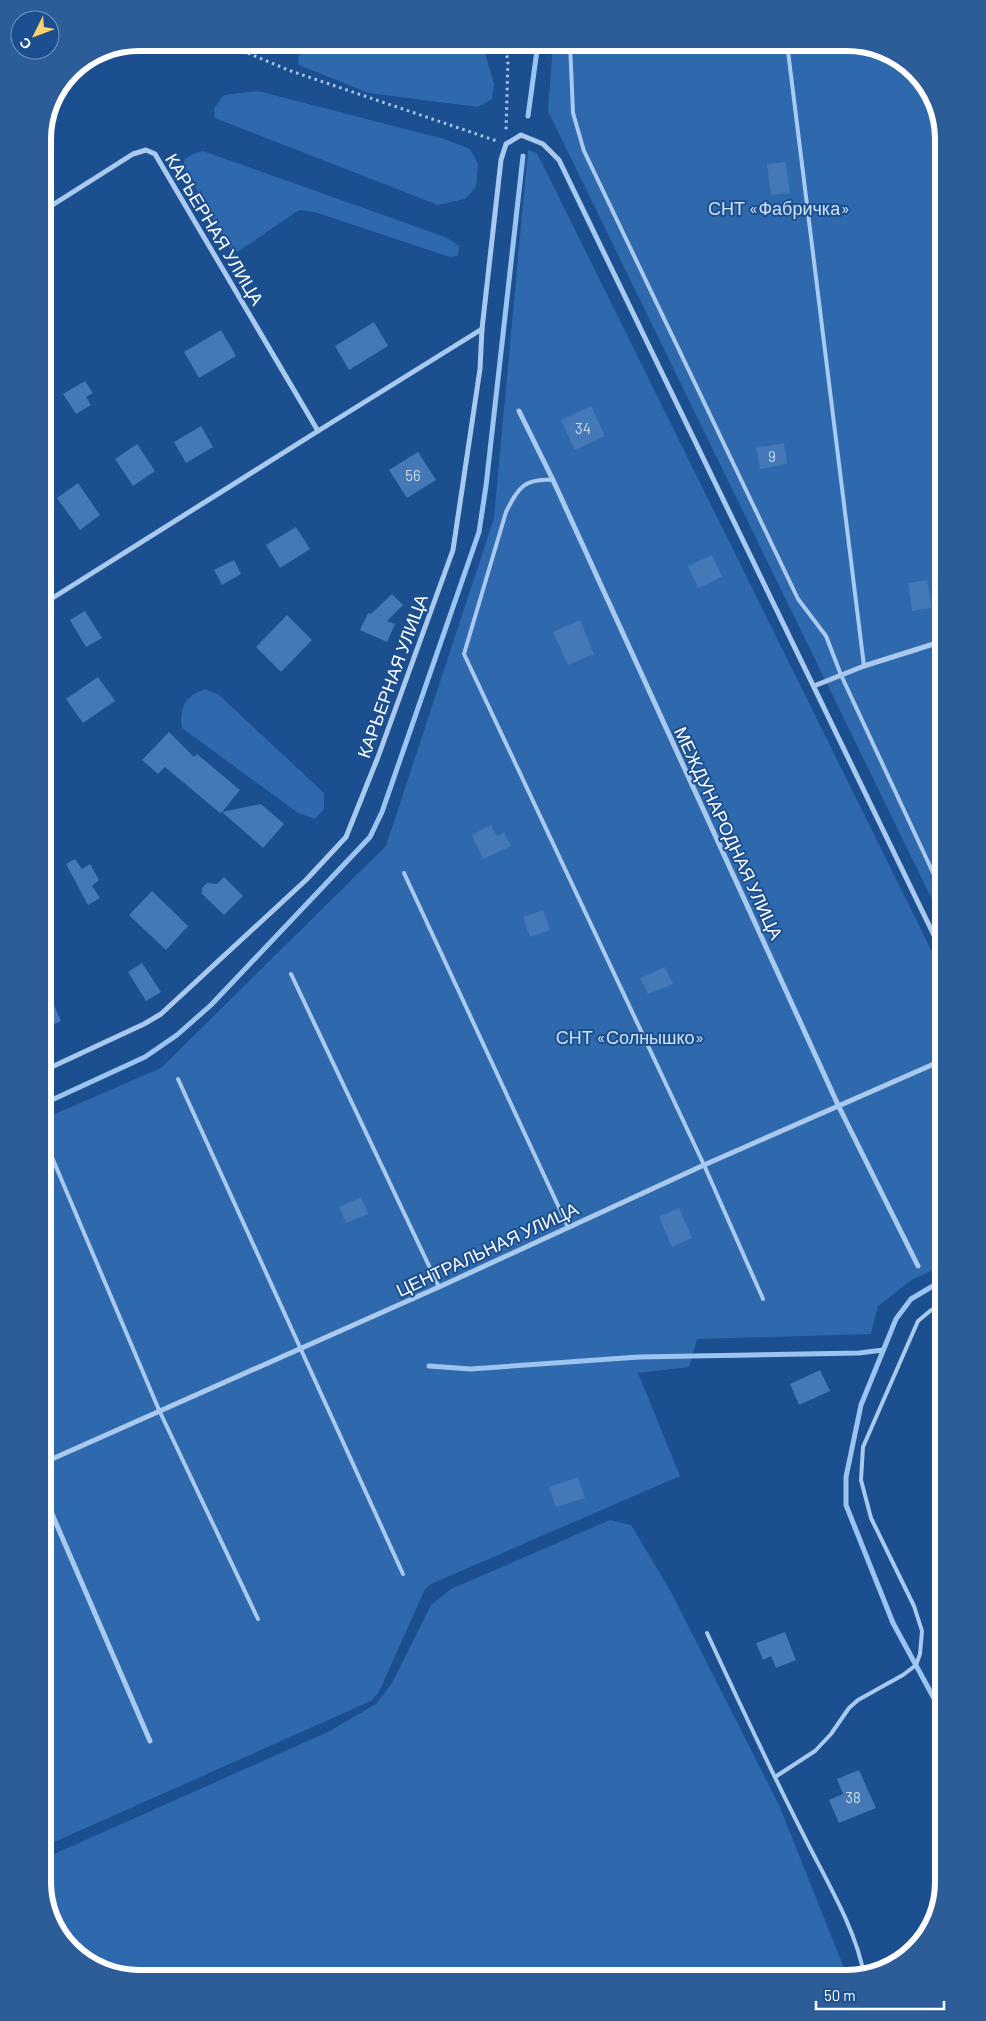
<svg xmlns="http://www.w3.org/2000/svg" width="986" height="2021" viewBox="0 0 986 2021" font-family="Barlow,sans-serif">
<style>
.green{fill:#2e69ad}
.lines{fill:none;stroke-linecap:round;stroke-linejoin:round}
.stream{stroke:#9cc4f0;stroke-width:5}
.building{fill:#4478b7}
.path{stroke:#a9c9ee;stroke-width:3;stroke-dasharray:2.5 4;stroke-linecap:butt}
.lane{stroke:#a9c9ee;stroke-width:4}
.street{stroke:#a9c9ee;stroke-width:5}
.labels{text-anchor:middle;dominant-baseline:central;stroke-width:4;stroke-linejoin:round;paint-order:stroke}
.number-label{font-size:15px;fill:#d0dded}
.park-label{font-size:18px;fill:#cfe3fa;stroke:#1b4f8f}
.street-label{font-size:18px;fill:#fff;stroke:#1b4f8f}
.rim{fill:none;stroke:#fff;stroke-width:6}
</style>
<rect width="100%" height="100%" fill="#1b4f8f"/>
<g class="green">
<polygon points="311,43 482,43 494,84 492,99 478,107 369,93 299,65 298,58 304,46"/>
<polygon points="553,43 853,43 905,62 936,103 943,140 943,922 548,111"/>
<polygon points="258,91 444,139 470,149 478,164 476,187 465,199 438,205 215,118 214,108 224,95"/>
<polygon points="528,150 537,153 943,974 943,1266 913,1279 878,1306 871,1334 697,1339 689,1367 638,1373 680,1476 431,1584 425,1589 379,1692 371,1701 43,1847 43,1119 161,1068 386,846 494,518"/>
<polygon points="203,151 445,237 459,246 458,256 450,257 315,212 299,210 239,251 232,252 183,166 185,159 193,154"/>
<path d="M205 689 219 695 324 793V809L315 819 298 813 182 728C179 708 185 696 205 689Z"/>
<polygon points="610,1520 631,1525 671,1592 779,1805 848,1978 134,1978 81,1959 50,1918 43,1881 43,1859 328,1732 376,1704 392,1683 431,1605 451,1589"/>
</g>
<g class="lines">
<g class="stream">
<polyline points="528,116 538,43"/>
<polyline points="43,1104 145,1057 177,1035 211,1005 370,837 382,812 479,532 486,486 523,156"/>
<polyline points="429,1366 471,1369 639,1357 859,1353 883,1350"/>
<polyline points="943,1715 893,1623 846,1505 846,1477 861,1405 896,1319 911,1299 943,1280"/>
</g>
</g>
<g class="building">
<polygon points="786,162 790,193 771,195 767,164"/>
<polygon points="374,322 388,346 349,370 335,346"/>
<polygon points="221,330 236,356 199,378 184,352"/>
<polygon points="85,381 93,393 86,397 91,405 76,414 63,394"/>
<polygon points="591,406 605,436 575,450 561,420"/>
<polygon points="201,426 213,447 186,463 174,442"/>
<polygon points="784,443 787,464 760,469 756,448"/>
<polygon points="137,444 155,471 133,486 115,459"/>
<polygon points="418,452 436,480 407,498 389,470"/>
<polygon points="78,483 100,515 80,530 57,498"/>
<polygon points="296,527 310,549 280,568 266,545"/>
<polygon points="712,555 722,577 698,588 688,566"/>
<polygon points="234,560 241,574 222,585 214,570"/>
<polygon points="927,580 932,608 912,611 908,583"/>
<polygon points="392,594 403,605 387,621 395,624 387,642 360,630 368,613 371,614"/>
<polygon points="85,611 102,638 86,647 70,620"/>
<polygon points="287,615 312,640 281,672 256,647"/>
<polygon points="580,620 594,654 568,665 553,632"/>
<polygon points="98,677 115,701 83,723 66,699"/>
<polygon points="169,732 194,757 197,754 240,790 222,812 261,804 284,824 263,848 222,812 220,813 165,767 158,774 142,760"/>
<polygon points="491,825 497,836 504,832 511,846 483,859 472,835"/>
<polygon points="75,859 82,869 90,864 99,880 92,886 100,898 88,905 66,864"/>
<polygon points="224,877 243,896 224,915 202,894 202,888 207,883 217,884"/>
<polygon points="152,891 188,926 166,950 129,915"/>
<polygon points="543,910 550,930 530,937 523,917"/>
<polygon points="142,963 161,992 146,1001 128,972"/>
<polygon points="665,967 673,984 648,994 640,978"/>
<polygon points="43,980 61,1021 43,1029"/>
<polygon points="361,1197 368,1214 346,1223 339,1207"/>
<polygon points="679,1208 692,1238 672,1247 659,1217"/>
<polygon points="820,1370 830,1391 799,1405 790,1384"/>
<polygon points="578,1477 585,1498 556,1507 549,1487"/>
<polygon points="785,1632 796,1660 776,1668 771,1656 763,1660 756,1643"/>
<polygon points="859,1770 876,1808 839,1823 829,1800 843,1794 837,1779"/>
</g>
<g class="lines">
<g class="path">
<polyline points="224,43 288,70 497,141"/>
<polyline points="503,43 508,60 506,131"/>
</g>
<g class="lane">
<polyline points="570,43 573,113 584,151 798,599 826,636 841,675 943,894"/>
<polyline points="787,43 864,666"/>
<path d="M553 480C524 478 518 488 506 512L464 654 704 1165 763 1299"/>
<polyline points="404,873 568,1227"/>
<polyline points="291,974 439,1287"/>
<polyline points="178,1079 403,1574"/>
<polyline points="43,1136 159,1410 258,1619"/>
<path d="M707 1633C738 1700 769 1767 802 1832 823 1875 856 1928 864 1975"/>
<polyline points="775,1777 815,1751 831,1734 849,1708 858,1700 903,1675 916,1665 920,1654 922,1631 914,1606 871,1518 861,1480 863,1447 918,1321 930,1311 943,1303"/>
</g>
<g class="street">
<polyline points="43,211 133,154 146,150 155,154 318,431 482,329"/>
<polyline points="519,411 553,480 839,1107 918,1266"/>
<polyline points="43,604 318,431"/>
<polyline points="814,686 864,666 943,641"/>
<polyline points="43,1071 144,1024 161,1014 306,880 346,837 378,757 453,550 480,369 482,329 501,160 506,144 521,135 543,144 559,160 943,954"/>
<polyline points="43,1463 439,1287 704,1165 943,1060"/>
<polyline points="43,1493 150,1741"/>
</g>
</g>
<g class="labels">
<g class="number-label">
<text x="583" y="428">34</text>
<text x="772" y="456">9</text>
<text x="413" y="475">56</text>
<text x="853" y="1797">38</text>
</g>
<g class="park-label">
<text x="779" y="208">СНТ «Фабричка»</text>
<text x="630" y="1037">СНТ «Солнышко»</text>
</g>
<g class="street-label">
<text transform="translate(215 229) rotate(59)">КАРЬЕРНАЯ УЛИЦА</text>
<text transform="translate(392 676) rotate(-70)">КАРЬЕРНАЯ УЛИЦА</text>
<text transform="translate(729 833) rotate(65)">МЕЖДУНАРОДНАЯ УЛИЦА</text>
<text transform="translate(487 1249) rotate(-25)">ЦЕНТРАЛЬНАЯ УЛИЦА</text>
</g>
</g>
<path d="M0 0H986V2021H0ZM139 51H847A88 88 0 0 1 935 139V1882A88 88 0 0 1 847 1970H139A88 88 0 0 1 51 1882V139A88 88 0 0 1 139 51Z" fill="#2d5d98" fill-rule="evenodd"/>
<path class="rim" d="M139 51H847A88 88 0 0 1 935 139V1882A88 88 0 0 1 847 1970H139A88 88 0 0 1 51 1882V139A88 88 0 0 1 139 51Z"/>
<g transform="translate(35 35) rotate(228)"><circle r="24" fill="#1b4f8f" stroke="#7695bc"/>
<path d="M0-4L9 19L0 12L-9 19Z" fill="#ffd166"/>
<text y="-8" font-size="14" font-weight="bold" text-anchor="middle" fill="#ffffff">С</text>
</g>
<path d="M816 2001v8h128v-8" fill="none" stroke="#ffffff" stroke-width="2.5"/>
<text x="824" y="2001" font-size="15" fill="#ffffff" stroke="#1b4f8f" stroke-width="4" paint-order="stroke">50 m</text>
</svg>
